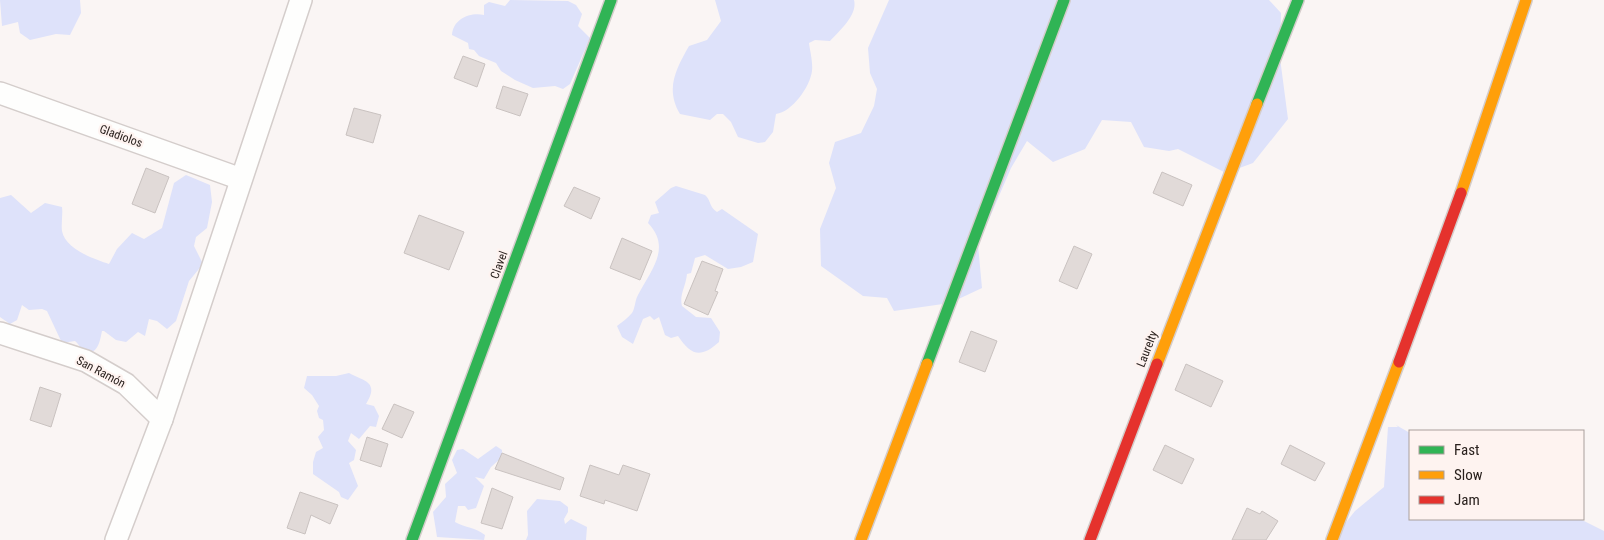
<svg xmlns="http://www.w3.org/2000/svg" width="1604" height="540" viewBox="0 0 1604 540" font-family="'Roboto Condensed',sans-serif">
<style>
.green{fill:#dee2fa}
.building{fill:#e1dad8;stroke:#c9c2c0}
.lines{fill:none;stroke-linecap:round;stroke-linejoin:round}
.street-casing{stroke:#d4cdcb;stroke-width:24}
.fast-casing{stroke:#d4cdcb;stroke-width:14}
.slow-casing{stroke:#d4cdcb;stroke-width:14}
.jam-casing{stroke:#d4cdcb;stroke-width:14}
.street{stroke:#fefefd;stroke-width:21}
.fast{stroke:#30b455;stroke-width:11}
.slow{stroke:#ff9f0a;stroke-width:11}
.jam{stroke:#e5322d;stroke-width:11}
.labels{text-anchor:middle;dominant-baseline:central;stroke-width:4.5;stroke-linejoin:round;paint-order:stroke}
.street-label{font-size:12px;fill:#29201d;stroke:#fef3f0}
</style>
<rect width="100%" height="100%" fill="#faf5f4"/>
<g class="green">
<polygon points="0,0 80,0 81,13 70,35 56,34 30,40 20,33 18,22 2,26"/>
<path d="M510 0 568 1 576 5 582 14 578 26 590 38 570 84 563 89 555 86 533 88 515 80 501 71 496 63 479 56 474 50 469 49 468 43 452 35C453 19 470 12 484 15V5L489 2 505 6Z"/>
<path d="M715 0H854C858 15 839 31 830 41L815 40 809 43C810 51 813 62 812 71 810 87 792 112 776 114L773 132 765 142 758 143 738 137 731 122 723 114H717L710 120 680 114C665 89 676 69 689 46L707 40 721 21Z"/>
<polygon points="889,0 1269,0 1281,13 1280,58 1288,119 1253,163 1226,173 1178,149 1169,151 1144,147 1131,122 1102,120 1085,149 1053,162 1027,141 1011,168 978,245 982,288 950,303 894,311 887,298 863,296 821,266 820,229 836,188 829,163 835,142 861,133 874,106 877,89 870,73 868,48"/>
<path d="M186 175 210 185 212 202 207 228 196 237 194 246 203 264 189 281 176 321 167 329 157 321 149 319 145 336 138 332 126 342 116 340 104 331H102C100 340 98 358 83 350 80 348 79 344 75 341L62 343 47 311 42 309 29 310 22 305 17 320 10 324 0 317V198L11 195 31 213 45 203 62 207C63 215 61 223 62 231 65 249 94 259 109 264L117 249 132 233 144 239 162 228 174 183Z"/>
<path d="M676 186 705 195C711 200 709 207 717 212L722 209 758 234 753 262 741 267 728 269 705 255 695 258 691 273 687 274C686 286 679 295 682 306L696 317 711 318 720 332 719 342C700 359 691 355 678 336L671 338 665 335 659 317 654 320 650 316 643 319 633 344 622 337 617 326C622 322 628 318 632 313 635 309 635 300 638 295 651 270 672 248 648 223L651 215 659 213 655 202 671 188Z"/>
<path d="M349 373C364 381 380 382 366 404L374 406 379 416 376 427 370 426 359 439 351 433 348 441 356 450 354 460 349 463 358 486 348 500 341 497 339 492 313 474V462L316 452 323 448 318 437 324 430 323 420 319 418 317 411 319 406 312 395 304 388 307 376H336Z"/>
<polygon points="1396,425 1410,433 1410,519 1580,519 1604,531 1604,540 1332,540 1355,511 1384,487 1388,427 1398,427"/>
<path d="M496 446 502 450V457L491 467 484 479 475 477 484 486 476 508 468 510 465 506H458L455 522C466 528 475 527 485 535L484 540 437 537 433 512 446 497 445 484 457 473 452 460 457 450 463 449 478 459Z"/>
<polygon points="537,499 560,501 568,507 568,512 564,519 565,524 571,519 587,527 586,540 526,540 528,535 527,511"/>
</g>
<g class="building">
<polygon points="463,56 485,64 477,87 454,78"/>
<polygon points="503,86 528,94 520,116 496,108"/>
<polygon points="354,108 381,115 373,143 346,135"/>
<polygon points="146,168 169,177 155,213 132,204"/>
<polygon points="1162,172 1192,185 1183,206 1153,193"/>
<polygon points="574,187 600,198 591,219 564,206"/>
<polygon points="419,215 464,232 449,270 404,253"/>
<polygon points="622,238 652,251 640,280 610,268"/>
<polygon points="1074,246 1092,254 1077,289 1059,281"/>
<polygon points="702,261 723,269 715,291 718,292 708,315 684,304"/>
<polygon points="971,331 997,341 985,372 959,362"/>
<polygon points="1186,364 1223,381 1211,407 1175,390"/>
<polygon points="40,387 61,394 51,427 30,420"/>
<polygon points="394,404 414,412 402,438 382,429"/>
<polygon points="367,437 388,444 381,467 360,460"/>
<polygon points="1165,445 1194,459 1182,484 1153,470"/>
<polygon points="1290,445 1325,463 1315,481 1281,464"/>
<polygon points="502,453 564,478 560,490 495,469"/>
<polygon points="590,465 619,475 623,465 650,474 637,511 605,500 604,504 580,496"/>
<polygon points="492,488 513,497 502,529 481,523"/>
<polygon points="300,492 338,505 330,524 311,515 305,534 287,528"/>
<polygon points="1247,508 1260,514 1262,511 1278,521 1266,540 1232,540"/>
</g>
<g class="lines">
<defs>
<g id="street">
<polyline points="0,93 241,179"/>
<polyline points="0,333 86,361 126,384 162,419"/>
<polyline points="116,540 162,419 301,0"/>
</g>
<g id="fast">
<polyline points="1257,104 1298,0"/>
<polyline points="927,364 1064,0"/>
<polyline points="412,540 611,0"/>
</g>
<g id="slow">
<polyline points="1461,193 1526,0"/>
<polyline points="1157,364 1257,104"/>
<polyline points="861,540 927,364"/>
<polyline points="1332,540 1399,362"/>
</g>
<g id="jam">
<polyline points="1399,362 1461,193"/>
<polyline points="1090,540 1157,364"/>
</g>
</defs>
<use href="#street" class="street-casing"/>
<use href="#fast" class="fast-casing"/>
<use href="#slow" class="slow-casing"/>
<use href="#jam" class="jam-casing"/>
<use href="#street" class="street"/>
<use href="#fast" class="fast"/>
<use href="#slow" class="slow"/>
<use href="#jam" class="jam"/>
</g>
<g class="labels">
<g class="street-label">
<text transform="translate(121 136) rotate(20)">Gladiolos</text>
<text transform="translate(499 265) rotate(-70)">Clavel</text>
<text transform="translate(1147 349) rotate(-69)">Laurelty</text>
<text transform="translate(101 372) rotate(28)">San Ramón</text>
</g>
</g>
<rect x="1409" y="430" width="175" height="90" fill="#fef3f0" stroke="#a99f9c"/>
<rect x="1419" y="446" width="25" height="8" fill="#30b455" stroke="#a99f9c"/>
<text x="1454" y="455" font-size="15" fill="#29201d">Fast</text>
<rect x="1419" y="471" width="25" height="8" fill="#ff9f0a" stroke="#a99f9c"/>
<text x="1454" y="480" font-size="15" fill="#29201d">Slow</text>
<rect x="1419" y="496" width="25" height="8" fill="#e5322d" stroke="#a99f9c"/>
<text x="1454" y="505" font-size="15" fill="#29201d">Jam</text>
</svg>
